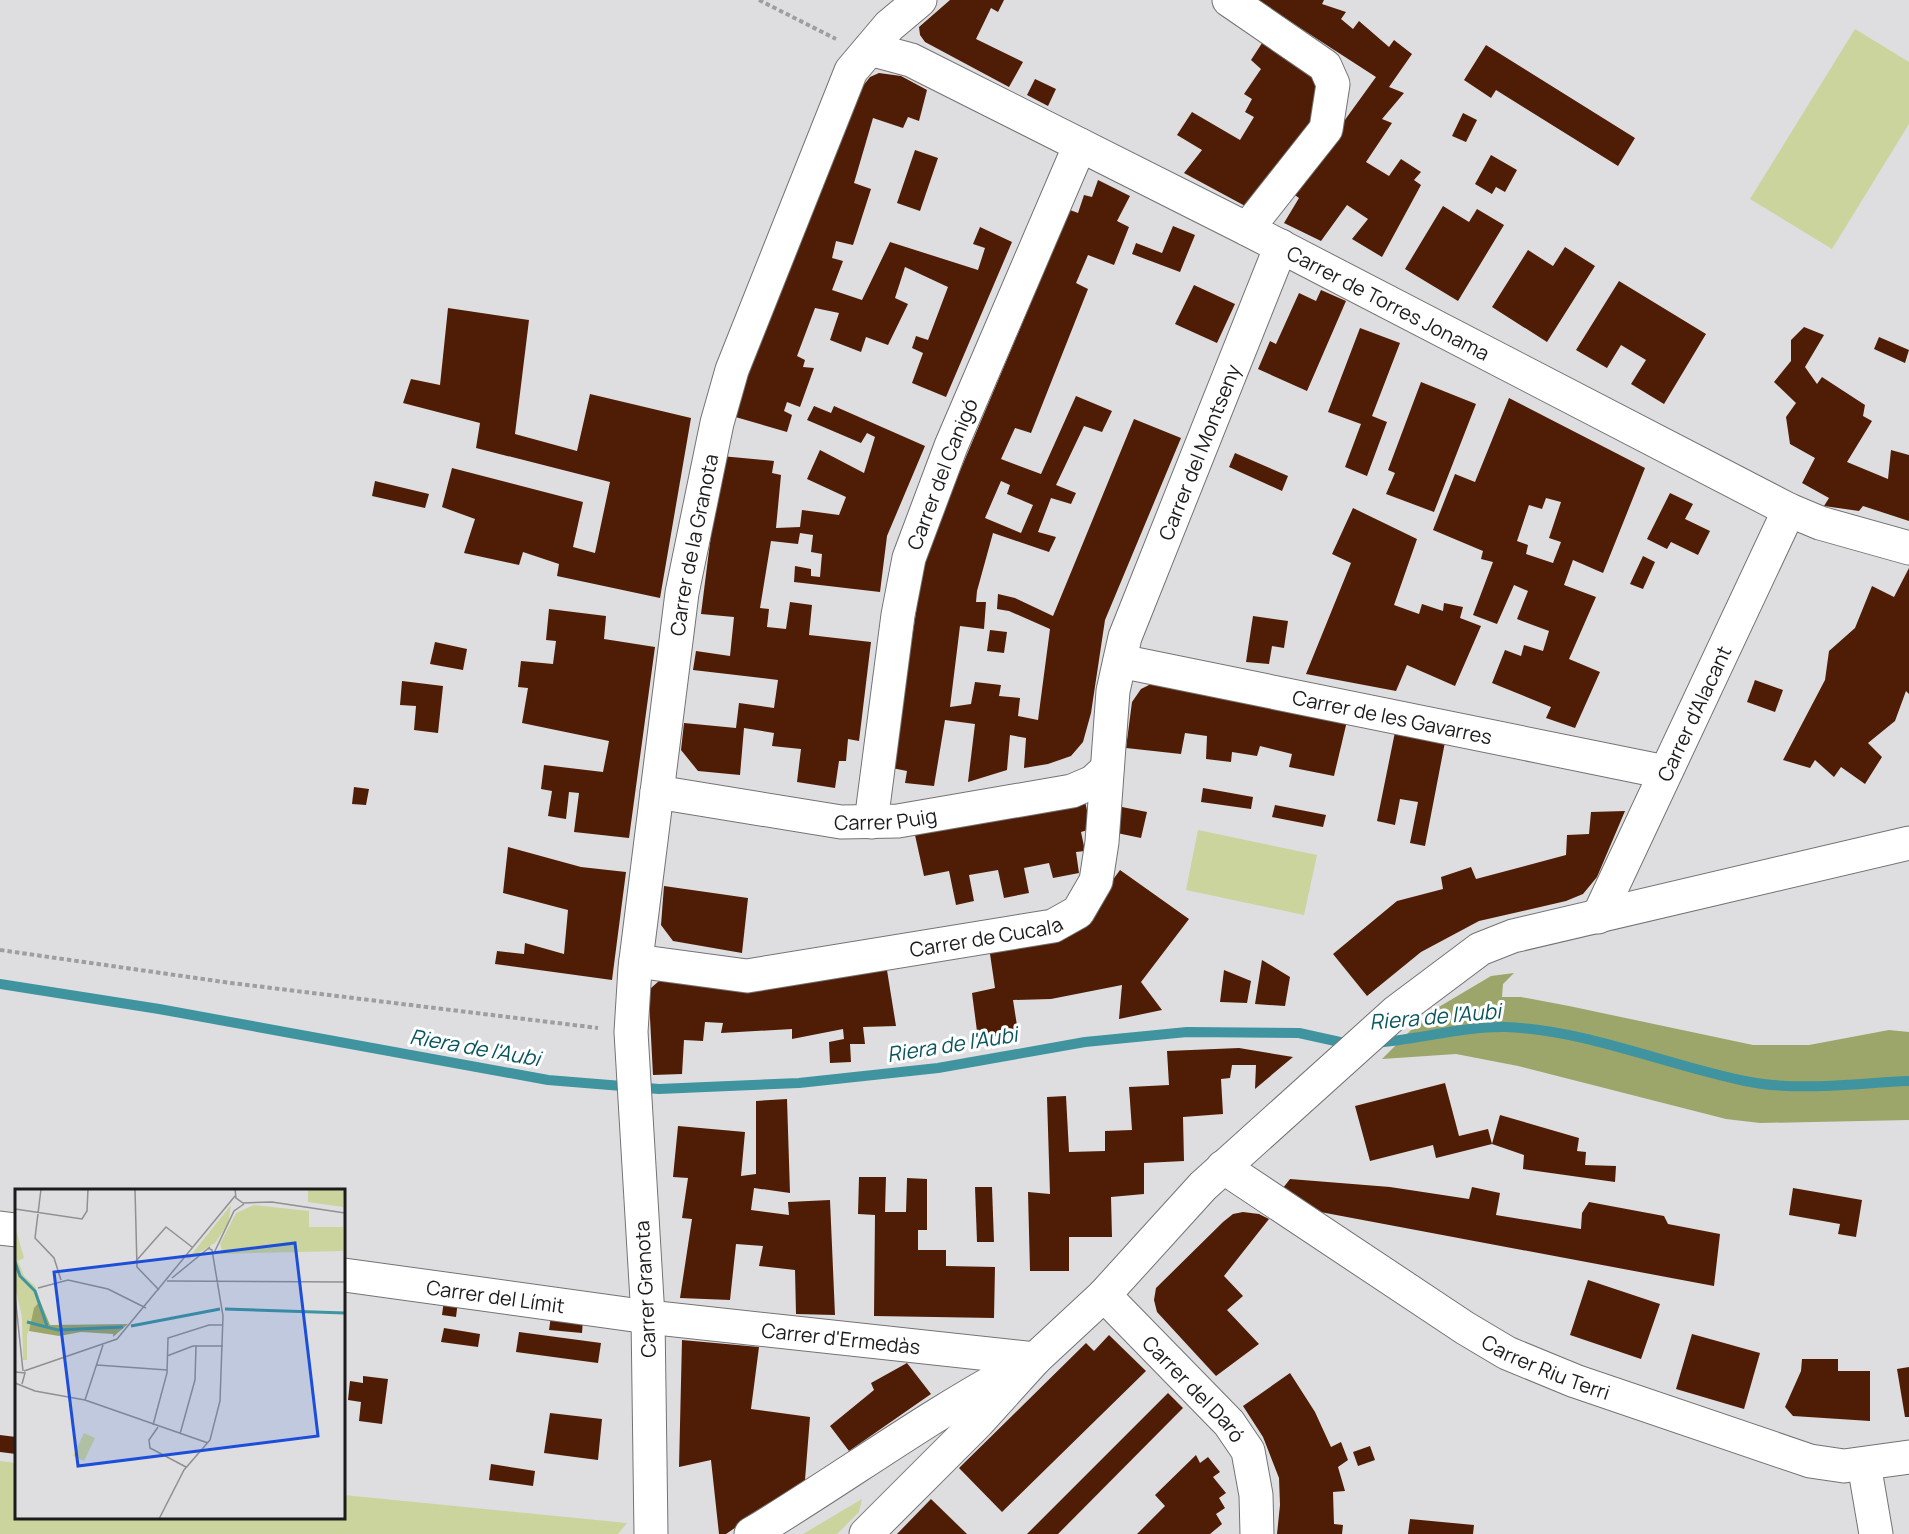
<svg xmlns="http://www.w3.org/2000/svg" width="1909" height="1534" viewBox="0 0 1909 1534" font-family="Manrope,sans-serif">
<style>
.green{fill:#cad49c}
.forest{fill:#9ca66a}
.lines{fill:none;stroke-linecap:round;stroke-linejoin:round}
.stream{stroke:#3f949f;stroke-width:10}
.building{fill:#4f1d05;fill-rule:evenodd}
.minor-casing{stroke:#737375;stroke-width:35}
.path{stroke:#9e9e9f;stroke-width:4;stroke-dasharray:4.5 3;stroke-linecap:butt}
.minor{stroke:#fff;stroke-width:33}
.labels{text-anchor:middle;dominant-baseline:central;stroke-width:6;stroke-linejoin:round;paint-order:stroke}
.street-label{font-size:20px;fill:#1c1c1d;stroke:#fff}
.water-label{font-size:21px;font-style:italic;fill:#09555d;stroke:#fff}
.inset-river{fill:none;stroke:#3f949f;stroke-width:3}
.inset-road{fill:none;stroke:#909092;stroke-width:1.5}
.view{fill:#1d4ed8;fill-opacity:0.15;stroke:#1d4ed8;stroke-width:3}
.inset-edge{fill:none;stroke:#1c1c1d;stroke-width:3}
</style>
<rect width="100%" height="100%" fill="#dedee0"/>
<g class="green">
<polygon points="1855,29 1909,62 1909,124 1832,249 1750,199"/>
<polygon points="1198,830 1317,855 1304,915 1186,890"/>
<polygon points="0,1461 16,1463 16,1518 344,1518 344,1495 627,1523 618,1534 0,1534"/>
<polygon points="862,1499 859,1512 837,1534 803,1534"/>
</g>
<polygon class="forest" points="1514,973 1503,984 1502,997 1521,997 1569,1006 1753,1045 1809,1045 1889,1030 1909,1032 1909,1120 1760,1123 1726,1119 1518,1066 1456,1054 1382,1059 1427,1014 1491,976"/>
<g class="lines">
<g class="stream">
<polyline points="0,984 159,1009 548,1080 659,1089 799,1083 938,1068 1085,1042 1187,1032 1299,1033 1349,1044"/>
<path d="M1374 1043C1415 1040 1466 1026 1505 1027 1587 1030 1666 1065 1745 1081 1798 1092 1856 1083 1909 1081"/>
</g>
</g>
<g class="building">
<polygon points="950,0 1004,0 998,12 991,8 976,39 1023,62 1009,87 925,42 920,35 919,27"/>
<polygon points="1257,0 1324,0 1322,4 1346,12 1341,19 1353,29 1359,21 1389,47 1394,40 1412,54 1389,87 1404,93 1382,119 1392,123 1366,162 1389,176 1401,159 1421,172 1414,180 1421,185 1382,257 1352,239 1368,219 1347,205 1321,241 1284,223 1299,198 1292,193 1376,77"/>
<polygon points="1264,40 1317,73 1317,119 1247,207 1184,173 1202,150 1177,135 1192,112 1240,140 1254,117 1245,112 1252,99 1244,94 1261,69 1251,60"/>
<polygon points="1486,45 1635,138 1618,166 1496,90 1491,98 1464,80"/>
<polygon points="879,73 901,76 927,90 919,121 908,117 903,128 873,118 854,183 871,189 853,245 836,241 832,258 843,261 832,290 862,300 890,242 978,270 985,248 973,244 980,227 1012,242 946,397 912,383 923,353 912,348 916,336 928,340 948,287 905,267 895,298 908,304 888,345 866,337 861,352 830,340 839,313 815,308 797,356 805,360 803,367 814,368 800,407 787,402 784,411 792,415 787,432 732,416 791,259 863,86 870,77"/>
<polygon points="1035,79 1056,89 1048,106 1027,95"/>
<polygon points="1463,113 1477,120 1466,142 1452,136"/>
<polygon points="915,150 938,158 920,211 897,203"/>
<polygon points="1491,155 1517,170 1505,192 1496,187 1492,194 1475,184"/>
<path d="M1098 180 1130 196 1117 221 1129 227 1114 265 1088 255 1076 283 1088 289 1031 433 1015 428 1001 459 1041 474 1076 396 1112 411 1102 432 1084 426 1056 485 1076 493 1071 504 1051 498 1038 532 1056 537 1049 552 993 533 977 591 976 602H986L984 629 960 626 950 707 971 704 975 682 1001 685 999 696 1020 698 1018 716 1038 720 1050 629 1009 611 997 609 998 594 1015 598 1053 616 1134 419 1181 438 1105 620 1091 713 1083 742 1071 756 1048 764 1024 768 1026 738 1010 735 1007 770 968 782 975 724 945 720 934 786 905 783 907 771 892 768 925 554 1070 210 1078 213 1084 195 1092 197ZM1001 481 1010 485 1007 494 1033 505 1021 533 985 518Z"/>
<polygon points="1443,206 1469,222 1477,209 1504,225 1458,301 1405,269"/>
<polygon points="1173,226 1195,235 1180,272 1132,254 1136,243 1162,253"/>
<polygon points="1565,247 1595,266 1547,342 1492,307 1528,250 1553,266"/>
<polygon points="1619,281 1706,334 1664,404 1631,384 1646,360 1621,345 1607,368 1576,350"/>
<polygon points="1194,285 1235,304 1217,343 1175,324"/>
<polygon points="1321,290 1346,301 1307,391 1258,369 1270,341 1276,344 1299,293 1316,301"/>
<polygon points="448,308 529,320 515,434 577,451 590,394 691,418 660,598 557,576 559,564 523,552 519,565 464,553 475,519 442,507 452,468 583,502 573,547 595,553 610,482 476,448 480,423 403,403 411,379 440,385"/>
<polygon points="1804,327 1824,335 1805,367 1817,384 1822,377 1865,405 1863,416 1872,421 1847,462 1888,479 1891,450 1909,455 1909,521 1863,506 1859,511 1824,506 1829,498 1802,483 1815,458 1790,444 1786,417 1796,403 1774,382 1791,361 1791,340"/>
<polygon points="1360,328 1400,343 1372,416 1387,422 1367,476 1345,467 1361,424 1328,412"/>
<polygon points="1879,337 1909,350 1905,363 1874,349"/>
<polygon points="1421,382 1476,404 1434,512 1386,494 1395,473 1388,470"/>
<path d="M1509 398 1645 468 1603 573 1573 560 1564 585 1596 597 1569 659 1600 672 1575 728 1546 718 1551 707 1492 683 1505 650 1521 656 1524 645 1543 651 1549 631 1517 619 1528 591 1514 585 1497 624 1473 615 1493 562 1481 559 1483 551 1433 530 1455 474 1475 482ZM1546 498 1561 502 1549 538 1561 542 1553 563 1526 554 1528 545 1517 541 1529 505 1542 509Z"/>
<polygon points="814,406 831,413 834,406 925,446 887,536 880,592 794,582 795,566 811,569 811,576 820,577 822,554 811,552 813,535 800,533 798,544 771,541 760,608 769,609 767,627 786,629 790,602 812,605 809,635 871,642 859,741 848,739 846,761 839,761 835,788 797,782 801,749 772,746 774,733 744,728 740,775 698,771 681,750 684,723 736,728 739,703 774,708 778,680 693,670 696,651 730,656 734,617 701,614 721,456 774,461 772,473 781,475 776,528 800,527 802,510 839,515 846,497 807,479 820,450 864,473 875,437 867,433 861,443 807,420"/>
<polygon points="1235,453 1288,476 1282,491 1229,467"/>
<polygon points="375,481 429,494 425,508 372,496"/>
<polygon points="1670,493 1693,504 1685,519 1710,531 1698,555 1671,542 1667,549 1647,539"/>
<polygon points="1353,508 1417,539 1394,605 1419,614 1422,604 1443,611 1444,603 1463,607 1460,618 1481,626 1455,686 1407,665 1396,691 1306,674 1351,563 1332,554"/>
<polygon points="1643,556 1655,562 1643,589 1630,584"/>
<polygon points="1909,568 1909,694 1906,691 1895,721 1868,743 1882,757 1865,784 1841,767 1834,777 1815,760 1810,768 1783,760 1825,680 1829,651 1855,628 1872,586 1894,597"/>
<polygon points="549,609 606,616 604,639 655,647 629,838 574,832 579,793 569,792 566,819 548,816 552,791 541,789 544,765 603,772 609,741 522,723 528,688 518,687 521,661 553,664 556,641 546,640"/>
<polygon points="1253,616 1288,621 1284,648 1272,646 1269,664 1246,662"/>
<polygon points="990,630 1007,632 1004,653 987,651"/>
<polygon points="435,642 467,649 463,670 430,664"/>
<polygon points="1755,680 1783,690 1775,712 1747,702"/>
<polygon points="402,681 443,686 438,733 414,730 416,706 400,705"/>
<polygon points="1153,683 1347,721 1334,776 1289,767 1292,754 1260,746 1257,756 1232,752 1231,762 1206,759 1207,736 1185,733 1181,754 1126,748 1132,702 1141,689"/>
<polygon points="1395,732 1445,742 1425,846 1410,843 1418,802 1400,799 1395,825 1377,821"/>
<polygon points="354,787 369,789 366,805 352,804"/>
<polygon points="1203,788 1253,797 1251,809 1201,802"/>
<polygon points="1085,801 1091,829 1081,832 1085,851 1076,852 1079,873 1053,878 1049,863 1024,868 1029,893 1004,898 998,870 969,875 974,901 956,905 949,871 924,876 915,835"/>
<polygon points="1275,805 1326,815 1323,827 1272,817"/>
<polygon points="1117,806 1147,812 1141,838 1112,832"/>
<polygon points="1625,811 1597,877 1583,894 1566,901 1479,921 1421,952 1367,996 1333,954 1397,901 1443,889 1441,877 1471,867 1476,879 1566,855 1567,835 1589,834 1591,812"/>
<polygon points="508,847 581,867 626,872 612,980 495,964 497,951 524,954 525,943 564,954 568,910 503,893"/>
<polygon points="1120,870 1189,919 1141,982 1162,1010 1119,1019 1122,985 1051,999 1013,1000 1018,1032 978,1039 972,993 995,988 989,947 1088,914"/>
<polygon points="664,886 748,898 742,953 673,941 661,925"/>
<polygon points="1262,960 1290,977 1285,1006 1255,1004"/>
<polygon points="886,964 896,1026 863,1027 865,1044 850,1044 851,1062 830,1063 829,1042 844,1039 843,1029 792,1039 792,1029 721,1033 723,1023 705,1022 703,1041 684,1040 682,1074 653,1075 649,999 651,988 659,981"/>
<polygon points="1224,970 1251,981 1247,1003 1220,1002"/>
<polygon points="1239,1048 1293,1057 1255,1089 1256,1065 1232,1065 1230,1078 1221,1079 1223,1114 1183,1117 1184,1161 1144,1163 1144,1194 1111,1197 1112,1237 1069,1237 1069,1271 1030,1271 1028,1192 1050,1194 1047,1097 1066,1096 1069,1152 1105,1151 1105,1131 1132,1130 1129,1087 1169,1085 1167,1051"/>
<polygon points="1445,1083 1459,1136 1488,1129 1492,1144 1436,1158 1433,1145 1370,1161 1355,1106"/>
<polygon points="787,1099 790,1193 754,1188 751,1210 789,1215 788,1202 830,1200 835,1315 796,1314 795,1270 759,1266 763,1246 736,1244 730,1300 680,1298 692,1219 682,1218 688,1178 673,1177 678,1126 745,1132 741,1176 756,1174 756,1101"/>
<polygon points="1500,1115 1579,1138 1577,1151 1586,1152 1585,1165 1616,1166 1615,1182 1523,1169 1524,1155 1492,1144"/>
<polygon points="859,1177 886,1177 885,1212 906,1212 907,1178 927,1179 927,1230 918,1230 918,1250 946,1250 946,1266 995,1267 994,1318 874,1316 875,1215 858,1214"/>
<polygon points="1290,1179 1390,1187 1469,1199 1472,1187 1500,1193 1496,1215 1581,1229 1582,1213 1589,1202 1664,1216 1668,1224 1720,1234 1714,1286 1315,1211 1283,1188"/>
<polygon points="975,1187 992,1187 994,1242 977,1242"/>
<polygon points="1793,1188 1862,1200 1856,1237 1838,1234 1840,1224 1789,1215"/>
<polygon points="1243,1212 1259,1214 1269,1219 1224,1276 1243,1296 1227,1310 1259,1344 1216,1376 1157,1312 1154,1300 1156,1288 1223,1222 1233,1214"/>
<polygon points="1588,1280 1660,1304 1641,1359 1570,1335"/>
<polygon points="444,1300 458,1301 456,1317 442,1315"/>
<polygon points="551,1316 583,1320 582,1333 549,1330"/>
<polygon points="444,1328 480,1334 478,1347 441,1342"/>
<polygon points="519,1332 601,1343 598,1363 516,1352"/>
<polygon points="1692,1334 1760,1353 1744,1409 1676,1389"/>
<polygon points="1109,1335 1146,1371 1002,1512 959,1468 1086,1343 1094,1351"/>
<polygon points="682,1340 759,1347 751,1409 810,1417 805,1480 726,1534 719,1534 711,1460 679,1467"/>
<polygon points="1802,1359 1838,1359 1838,1371 1870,1371 1870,1421 1793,1416 1785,1407 1801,1371"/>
<polygon points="907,1363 931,1394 849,1451 830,1426 874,1390 871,1383"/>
<polygon points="1909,1367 1909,1417 1905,1417 1897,1369"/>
<polygon points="1290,1373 1315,1412 1331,1447 1341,1442 1348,1460 1338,1467 1345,1491 1333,1492 1334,1524 1343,1525 1342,1534 1277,1534 1280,1505 1279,1478 1263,1437 1243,1406"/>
<polygon points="363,1376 388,1379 382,1424 359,1421 361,1402 348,1400 350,1381 363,1383"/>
<polygon points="1168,1393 1183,1408 1058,1534 1027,1534"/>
<polygon points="550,1413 602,1419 598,1460 544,1453"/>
<polygon points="0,1435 16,1437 16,1454 0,1452"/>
<polygon points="1370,1446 1375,1460 1358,1466 1353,1452"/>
<polygon points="1196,1455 1200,1463 1208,1457 1220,1472 1213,1477 1226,1493 1219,1498 1225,1508 1216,1514 1222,1524 1210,1534 1137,1534 1165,1506 1155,1495"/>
<polygon points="491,1464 535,1471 533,1486 489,1480"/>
<polygon points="931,1499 967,1534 897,1534"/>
<polygon points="1410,1519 1474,1525 1473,1534 1408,1534"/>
</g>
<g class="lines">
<defs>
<g id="minor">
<polyline points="1229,0 1325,66 1333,84 1326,129 1247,229"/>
<path id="s1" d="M870 49 911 60 1247 229 1789 510 1820 523 1909 548"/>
<path id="s2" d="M1120 661 1665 772"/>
<path id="s3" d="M657 792 841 822 898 821 1072 791 1093 782 1107 769"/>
<path id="s4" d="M871 822 898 615 909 558 951 446 1080 145"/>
<path id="s5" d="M1598 917 1789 510"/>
<path id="s6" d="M636 961 747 976 1053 926 1078 912 1096 881 1102 842 1113 691 1125 637 1281 246"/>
<path id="s7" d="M1223 1167 1465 1328 1507 1353 1575 1381 1810 1461 1844 1466 1909 1457"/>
<polyline points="0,1228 16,1230"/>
<path id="s8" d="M344 1275 648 1317 1035 1359"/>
<path id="s9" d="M1104 1295 1229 1423 1248 1451 1256 1495 1257 1534"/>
<polyline points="1864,1464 1876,1534"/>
<path id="s10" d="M651 1534 648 1317 631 1032 635 968 682 593 717 423 732 370 851 71 889 26 920 0"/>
<path d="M751 1534C839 1481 922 1420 1012 1371"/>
<polyline points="866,1534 978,1422 1035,1359 1104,1295 1203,1186 1396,1012 1480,949 1513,936 1909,843"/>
</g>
</defs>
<use href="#minor" class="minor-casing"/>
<g class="path">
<polyline points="759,0 836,39"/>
<polyline points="0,950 231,983 598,1028"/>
</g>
<use href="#minor" class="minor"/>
</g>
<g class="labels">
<g class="street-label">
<text stroke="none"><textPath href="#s1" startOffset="578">Carrer de Torres Jonama</textPath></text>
<text stroke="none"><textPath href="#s6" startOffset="932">Carrer del Montseny</textPath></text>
<text stroke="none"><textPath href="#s4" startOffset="357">Carrer del Canigó</textPath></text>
<text stroke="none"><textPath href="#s10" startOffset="994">Carrer de la Granota</textPath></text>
<text stroke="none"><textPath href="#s5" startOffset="225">Carrer d'Alacant</textPath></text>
<text stroke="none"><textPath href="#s2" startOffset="278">Carrer de les Gavarres</textPath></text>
<text stroke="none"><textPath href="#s3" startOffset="231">Carrer Puig</textPath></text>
<text stroke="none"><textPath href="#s6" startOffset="354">Carrer de Cucala</textPath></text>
<text transform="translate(645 1289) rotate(-93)">Carrer Granota</text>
<text stroke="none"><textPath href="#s8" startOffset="153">Carrer del Límit</textPath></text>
<text stroke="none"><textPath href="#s8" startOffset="501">Carrer d'Ermedàs</textPath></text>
<text stroke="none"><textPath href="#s7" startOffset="381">Carrer Riu Terri</textPath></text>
<text stroke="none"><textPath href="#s9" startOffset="130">Carrer del Daró</textPath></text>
</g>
<g class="water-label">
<text transform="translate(1435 1016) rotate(-5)">Riera de l'Aubi</text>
<text transform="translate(952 1044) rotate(-9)">Riera de l'Aubi</text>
<text transform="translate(475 1047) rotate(10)">Riera de l'Aubi</text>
</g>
</g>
<g transform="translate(15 1189)">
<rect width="330" height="330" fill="#dedee0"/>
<path d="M293 0H329L328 18 293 13ZM216 16 213 35 200 54 172 71ZM239 16 294 22V38H328V62L201 65 207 61 205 55 221 24ZM0 37 9 69 3 72 9 87 20 97 25 112 12 146V171H8L7 128 0 98ZM69 244 80 249 69 272 58 267Z" fill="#cad49c"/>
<path d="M25 112 35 136 113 135 98 148V145L66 143 44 147 14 142 19 119Z" fill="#9ca66a"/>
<path class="inset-river" d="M0 73 5 87 20 102 32 137M210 120 330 124M12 133 43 141 108 138M116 137 205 120"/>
<path class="inset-road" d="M26 0 20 49 39 69 46 91M120 0 122 78 144 101M220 0 221 9 228 14 257 13 330 24M0 20 67 30 72 22 73 0M199 64 219 22 229 15M121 72 151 38 177 58M157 89 195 58M152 92 330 93M23 99 53 91 93 100 131 119M0 106 8 182M152 167 178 157H208M82 176 152 181M9 182 102 150 220 7M0 183 10 184 7 195M0 194 20 202 70 211 193 254M70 211 88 156M138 236 152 184 153 149 194 136H208M143 238 134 251 135 259 171 278M165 245 180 191 181 157M144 330 169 281 195 251 205 212 208 127 197 61 193 59"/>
<path class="view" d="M280 54 303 247 63 277 39 83Z"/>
<rect width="330" height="330" class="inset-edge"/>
</g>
</svg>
